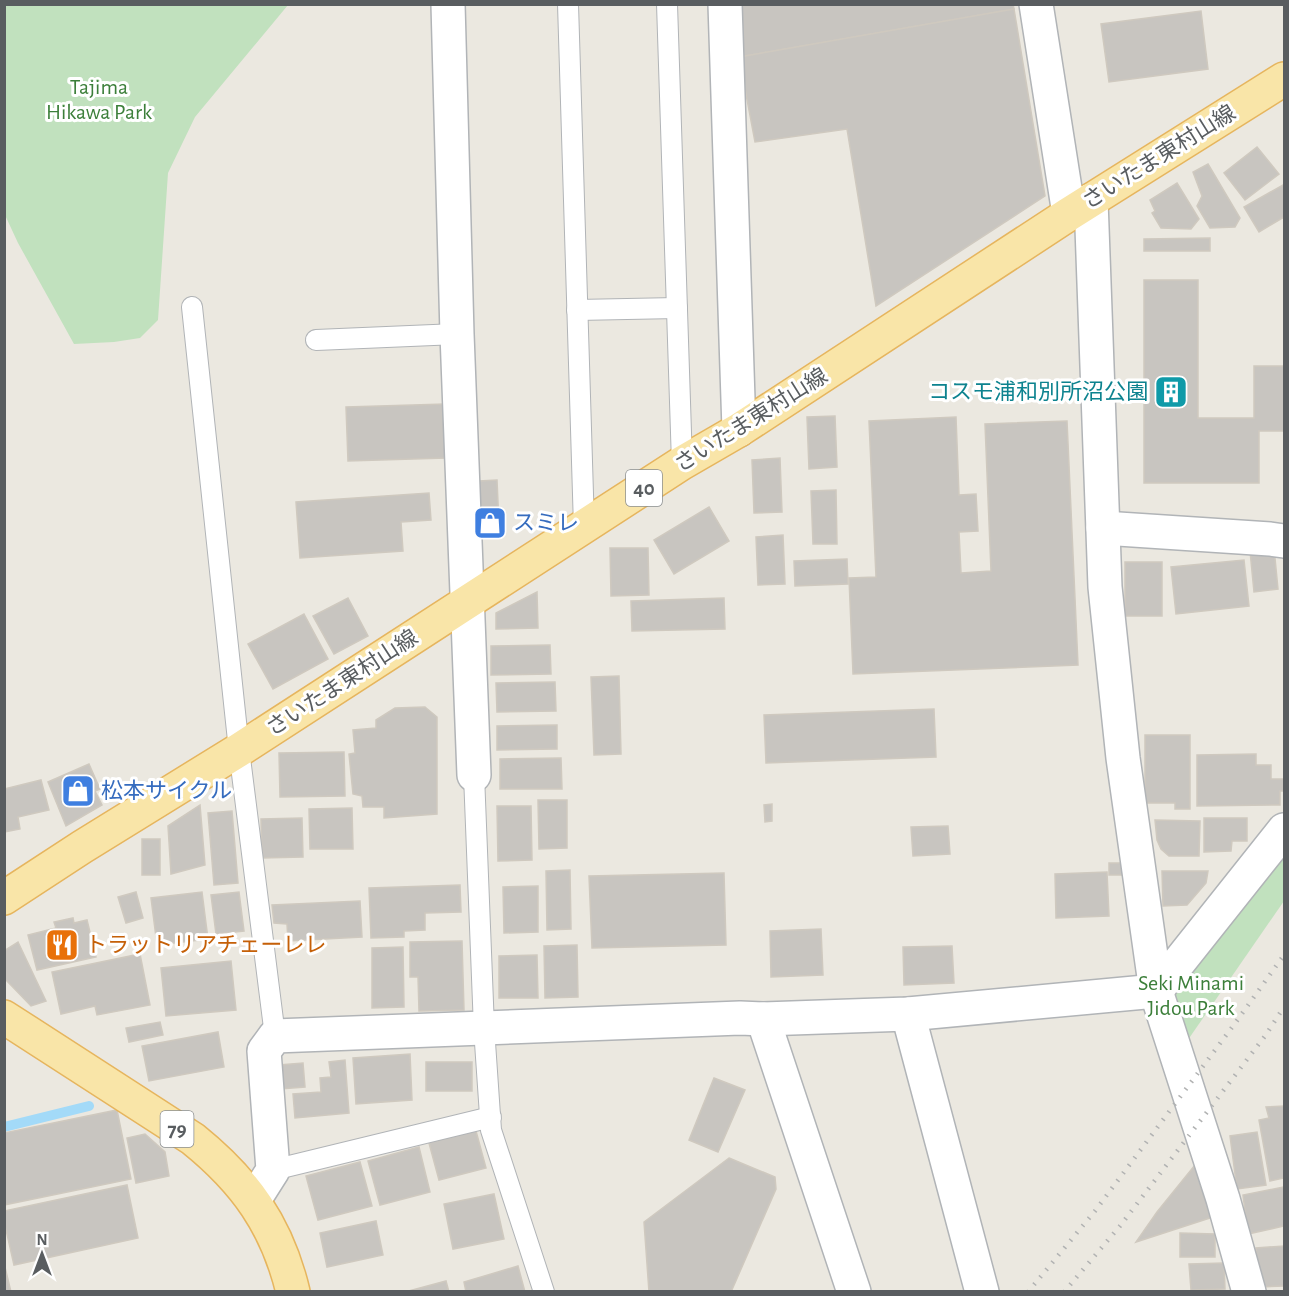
<svg xmlns="http://www.w3.org/2000/svg" width="1289" height="1296" viewBox="0 0 1289 1296" font-family="'Alegreya Sans','Noto Sans JP',sans-serif">
<style>
.green{fill:#c1e1be}
.lines{fill:none;stroke-linecap:round;stroke-linejoin:round}
.stream{stroke:#a3daf8;stroke-width:10}
.building{fill:#c8c5c0;stroke:#cfc9bf;stroke-width:1.5}
.service-casing{stroke:#b1b4b7;stroke-width:22}
.minor-casing{stroke:#b1b4b7;stroke-width:36}
.primary-casing{stroke:#e6b55e;stroke-width:36}
.service{stroke:#fff;stroke-width:20}
.minor{stroke:#fff;stroke-width:33}
.primary{stroke:#f9e5a8;stroke-width:33}
.rail{stroke:#b1b2b2;stroke-width:4.5;stroke-dasharray:1.5 8;stroke-linecap:butt}
.labels{text-anchor:middle;dominant-baseline:central;stroke-width:6;stroke-linejoin:round;paint-order:stroke}
.shield{fill:#fff;stroke:#8b8e90;stroke-width:1.5}
.shield-label{font-size:21px;font-weight:bold;fill:#595d60}
.park-label{font-size:22px;fill:#3c7f3a;stroke:#fff}
.street-label{font-size:22px;fill:#595d60;stroke:#fff}
.culture-label{font-size:22px;fill:#0d838f;stroke:#fff;text-anchor:end}
.shop-label{font-size:22px;fill:#366cbe;stroke:#fff;text-anchor:start}
.food-label{font-size:22px;fill:#c56008;stroke:#fff;text-anchor:start}
</style>
<rect width="100%" height="100%" fill="#ebe8e0"/>
<g class="green">
<polygon points="4,5 288,5 195,117 168,173 158,320 140,338 114,342 74,344 18,243 5,215"/>
<polygon points="1284,842 1284,901 1183,1047 1164,993"/>
</g>
<g class="lines">
<polyline class="stream" points="4,1127 89,1106"/>
</g>
<g class="building">
<polygon points="741,4 1013,4 1014,9 739,57"/>
<polygon points="1014,9 1045,196 876,306 847,129 755,142 739,57"/>
<polygon points="1201,11 1208,69 1109,82 1101,24"/>
<polygon points="1257,147 1279,174 1245,200 1224,173"/>
<polygon points="1208,164 1240,218 1235,227 1210,228 1197,206 1202,196 1193,172"/>
<polygon points="1177,183 1199,219 1191,229 1161,228 1152,213 1155,211 1150,200"/>
<polygon points="1283,185 1284,187 1284,217 1259,232 1244,207"/>
<polygon points="1210,238 1210,251 1144,251 1144,239"/>
<polygon points="1144,280 1198,280 1198,418 1254,418 1254,366 1284,366 1284,431 1259,431 1259,483 1144,483"/>
<polygon points="445,404 446,458 348,461 346,407"/>
<polygon points="835,416 837,467 809,469 807,417"/>
<polygon points="956,417 959,495 976,494 978,531 959,532 961,573 991,571 985,424 1067,421 1078,665 853,674 849,578 876,577 869,421"/>
<polygon points="780,458 782,512 754,513 752,460"/>
<polygon points="497,480 499,525 481,538 479,481"/>
<polygon points="836,490 837,544 813,544 811,491"/>
<polygon points="429,493 431,520 401,522 403,551 300,558 296,502"/>
<polygon points="709,507 729,541 674,574 654,540"/>
<polygon points="783,535 785,584 758,585 756,537"/>
<polygon points="610,548 648,548 649,595 611,596"/>
<polygon points="1274,548 1278,589 1254,592 1250,551"/>
<polygon points="847,559 848,584 795,586 794,561"/>
<polygon points="1244,560 1249,606 1176,614 1171,567"/>
<rect x="1125" y="562" width="37" height="54"/>
<polygon points="537,592 538,628 496,629 496,613"/>
<polygon points="348,598 368,636 334,654 313,616"/>
<polygon points="724,598 725,629 632,631 631,601"/>
<polygon points="304,614 328,659 273,689 248,644"/>
<polygon points="550,645 551,674 491,675 491,646"/>
<polygon points="619,676 621,754 594,755 591,677"/>
<polygon points="555,682 556,711 497,712 496,683"/>
<polygon points="425,707 437,717 437,814 384,818 384,807 363,807 362,796 353,794 349,754 355,753 353,730 376,728 376,720 395,708"/>
<polygon points="934,709 936,757 766,763 764,715"/>
<polygon points="557,725 557,749 497,750 497,726"/>
<polygon points="1145,735 1190,735 1190,809 1175,809 1175,803 1145,803"/>
<polygon points="344,752 345,796 280,797 279,753"/>
<polygon points="1256,754 1256,765 1271,765 1271,779 1284,779 1284,791 1280,791 1280,805 1197,806 1197,755"/>
<polygon points="561,758 562,789 500,789 500,759"/>
<polygon points="89,764 100,789 95,791 102,805 66,826 48,782"/>
<polygon points="41,780 49,810 18,817 20,829 4,832 4,789"/>
<polygon points="538,800 567,800 567,848 539,849"/>
<polygon points="772,804 772,821 765,822 764,805"/>
<polygon points="200,805 205,865 171,874 168,826"/>
<polygon points="497,806 531,806 532,860 498,861"/>
<polygon points="352,808 353,849 310,849 309,809"/>
<polygon points="232,811 238,883 214,885 208,813"/>
<polygon points="302,818 303,857 262,858 261,819"/>
<polygon points="1204,818 1247,818 1247,841 1232,841 1231,851 1204,852"/>
<polygon points="1155,820 1200,821 1199,856 1169,856 1161,849 1157,840"/>
<polygon points="948,826 950,854 913,856 911,827"/>
<rect x="142" y="839" width="18" height="36"/>
<rect x="1109" y="863" width="21" height="12"/>
<polygon points="570,870 571,929 547,930 546,871"/>
<polygon points="1162,871 1208,871 1206,883 1187,905 1163,906"/>
<polygon points="1107,872 1109,916 1056,918 1055,874"/>
<polygon points="724,873 726,945 592,948 589,876"/>
<polygon points="460,885 461,912 425,913 425,930 404,931 404,937 371,938 369,888"/>
<polygon points="538,886 538,932 504,933 503,887"/>
<polygon points="136,892 143,918 126,923 118,897"/>
<polygon points="202,892 208,939 157,945 151,898"/>
<polygon points="239,892 244,931 216,934 211,895"/>
<polygon points="360,901 362,937 288,941 287,924 274,923 272,905"/>
<polygon points="73,918 74,923 87,920 96,957 37,970 28,935 56,928 54,922"/>
<polygon points="821,929 823,975 771,977 770,931"/>
<polygon points="462,941 464,1010 419,1011 418,977 410,977 410,942"/>
<polygon points="18,942 46,1001 31,1006 6,980 4,980 4,951"/>
<polygon points="577,945 578,997 545,998 544,946"/>
<polygon points="952,946 954,983 904,985 903,947"/>
<polygon points="403,947 404,1007 372,1008 372,948"/>
<polygon points="140,954 150,1005 97,1015 95,1006 61,1014 52,972"/>
<polygon points="537,955 538,998 499,998 499,956"/>
<polygon points="231,961 236,1010 166,1016 161,968"/>
<polygon points="160,1022 163,1035 129,1042 126,1028"/>
<polygon points="218,1032 224,1067 149,1081 142,1046"/>
<polygon points="410,1054 412,1100 356,1104 353,1058"/>
<polygon points="345,1060 349,1113 295,1118 293,1094 321,1092 320,1078 331,1077 329,1062"/>
<rect x="426" y="1062" width="46" height="29"/>
<polygon points="303,1063 305,1087 280,1089 279,1065"/>
<polygon points="714,1078 745,1090 718,1152 689,1140"/>
<polygon points="1284,1106 1284,1178 1270,1181 1259,1120 1269,1118 1266,1107"/>
<polygon points="117,1110 131,1179 4,1205 4,1133"/>
<polygon points="476,1131 486,1168 439,1180 429,1143"/>
<polygon points="1257,1132 1266,1185 1237,1189 1230,1136"/>
<polygon points="145,1134 165,1152 169,1176 136,1183 127,1138"/>
<polygon points="419,1147 430,1192 380,1205 368,1161"/>
<polygon points="729,1158 775,1177 776,1189 731,1292 649,1292 644,1222"/>
<polygon points="360,1162 372,1206 318,1220 306,1176"/>
<polygon points="1195,1165 1213,1217 1136,1242 1157,1212"/>
<polygon points="127,1185 138,1238 14,1265 4,1221 4,1211"/>
<polygon points="1284,1187 1284,1226 1248,1234 1243,1195"/>
<polygon points="494,1194 504,1239 453,1249 444,1204"/>
<polygon points="376,1221 383,1255 327,1267 320,1233"/>
<polygon points="1180,1233 1215,1234 1215,1257 1180,1257"/>
<polygon points="1284,1246 1284,1286 1258,1287 1256,1248"/>
<polygon points="4,1263 11,1292 4,1292"/>
<polygon points="1224,1263 1225,1289 1191,1290 1189,1264"/>
<polygon points="518,1266 525,1292 466,1292 464,1282"/>
<polygon points="446,1281 449,1292 405,1292"/>
</g>
<g class="lines">
<defs>
<g id="service">
<polyline points="568,4 584,527"/>
<polyline points="667,4 682,463"/>
<polyline points="192,307 239,750 275,1036"/>
<polyline points="577,310 677,308"/>
<polyline points="316,340 457,334"/>
<polyline points="474,775 484,1028 491,1130 544,1292"/>
<polyline points="273,1170 491,1117"/>
</g>
<g id="minor">
<polyline points="448,4 457,334 474,775"/>
<polyline points="725,4 739,430"/>
<polyline points="1036,4 1069,214"/>
<polyline points="1091,200 1105,587 1123,758 1156,991 1223,1199 1249,1292"/>
<polyline points="1103,528 1270,539 1284,541"/>
<polyline points="908,1014 982,1292"/>
<polyline points="763,1019 854,1292"/>
<polyline points="254,1200 273,1170 264,1051 275,1036 740,1018 763,1019 908,1014 1156,991 1284,830"/>
</g>
<g id="primary">
<polyline points="4,898 82,847 239,750 682,463 739,430 1069,214 1284,79"/>
<path d="M4 1017 193 1139C245 1181 277 1225 293 1292"/>
</g>
</defs>
<use href="#service" class="service-casing"/>
<use href="#minor" class="minor-casing"/>
<use href="#primary" class="primary-casing"/>
<use href="#service" class="service"/>
<use href="#minor" class="minor"/>
<use href="#primary" class="primary"/>
<g class="rail">
<polyline points="1028,1292 1095,1211 1236,1022 1284,955"/>
<polyline points="1064,1292 1120,1226 1265,1036 1284,1007"/>
</g>
</g>
<defs>
<symbol id="building-square" viewBox="-11 -11 22 22"><rect x="-9" y="-9" width="18" height="18" rx="4" fill="#0f9aa8" stroke="#fff"/><path d="M-4-6H4V6H1V3H-1V6H-4ZM-2.5-4.3h1.7v1.8h-1.7ZM.8-4.3h1.7v1.8H.8ZM-2.5-1h1.7V.8h-1.7ZM.8-1h1.7V.8H.8Z" fill="#fff"/></symbol>
<symbol id="shop-square" viewBox="-11 -11 22 22"><rect x="-9" y="-9" width="18" height="18" rx="4" fill="#3f7fe0" stroke="#fff"/><path d="M-5-2.5h2.3a2.7 3.5 0 0 1 5.4 0H5L5.5 6h-11ZM-1.5-2.5h3a1.5 2.3 0 0 0-3 0Z" fill="#fff"/></symbol>
<symbol id="restaurant-square" viewBox="-11 -11 22 22"><rect x="-9" y="-9" width="18" height="18" rx="4" fill="#e8710a" stroke="#fff"/><path d="M-5-6h1v4h1v-4h1v4h1v-4h1v5L-1.5 .5V6h-2V.5L-5-1ZM5-6V6H3V1.5H1.5Q1.5-4 5-6Z" fill="#fff"/></symbol>
</defs>
<g fill-rule="evenodd">
<use href="#building-square" x="1152" y="373" width="38" height="38"/>
<use href="#shop-square" x="471" y="504" width="38" height="38"/>
<use href="#shop-square" x="59" y="772" width="38" height="38"/>
<use href="#restaurant-square" x="43" y="926" width="38" height="38"/>
</g>
<g class="labels">
<g class="shield">
<rect x="626" y="470" width="36" height="36" rx="4.5"/>
<rect x="160.5" y="1111" width="33" height="36" rx="4.5"/>
</g>
<g class="shield-label">
<text x="644" y="488">40</text>
<text x="177" y="1129">79</text>
</g>
<g class="park-label">
<text x="99" y="87">Tajima<tspan x="99" dy="25">Hikawa Park</tspan></text>
<text x="1191" y="983">Seki Minami<tspan x="1191" dy="25">Jidou Park</tspan></text>
</g>
<g class="street-label">
<text transform="translate(1159 157) rotate(-32)">さいたま東村山線</text>
<text transform="translate(751 420) rotate(-32)">さいたま東村山線</text>
<text transform="translate(342 683) rotate(-33)">さいたま東村山線</text>
</g>
<g class="culture-label">
<text x="1148" y="392">コスモ浦和別所沼公園</text>
</g>
<g class="shop-label">
<text x="513" y="523">スミレ</text>
<text x="101" y="791">松本サイクル</text>
</g>
<g class="food-label">
<text x="85" y="945">トラットリアチェーレレ</text>
</g>
</g>
<rect width="1289" height="1296" fill="none" stroke="#595d60" stroke-width="12"/>
<g transform="translate(42 1254)" stroke="#ffffff" stroke-width="4.5" paint-order="stroke">
<path d="M0-4.5L10 22L0 15L-10 22Z" fill="#595d60"/>
<text y="-9" font-size="16" font-weight="bold" text-anchor="middle" fill="#595d60">N</text>
</g>
</svg>
